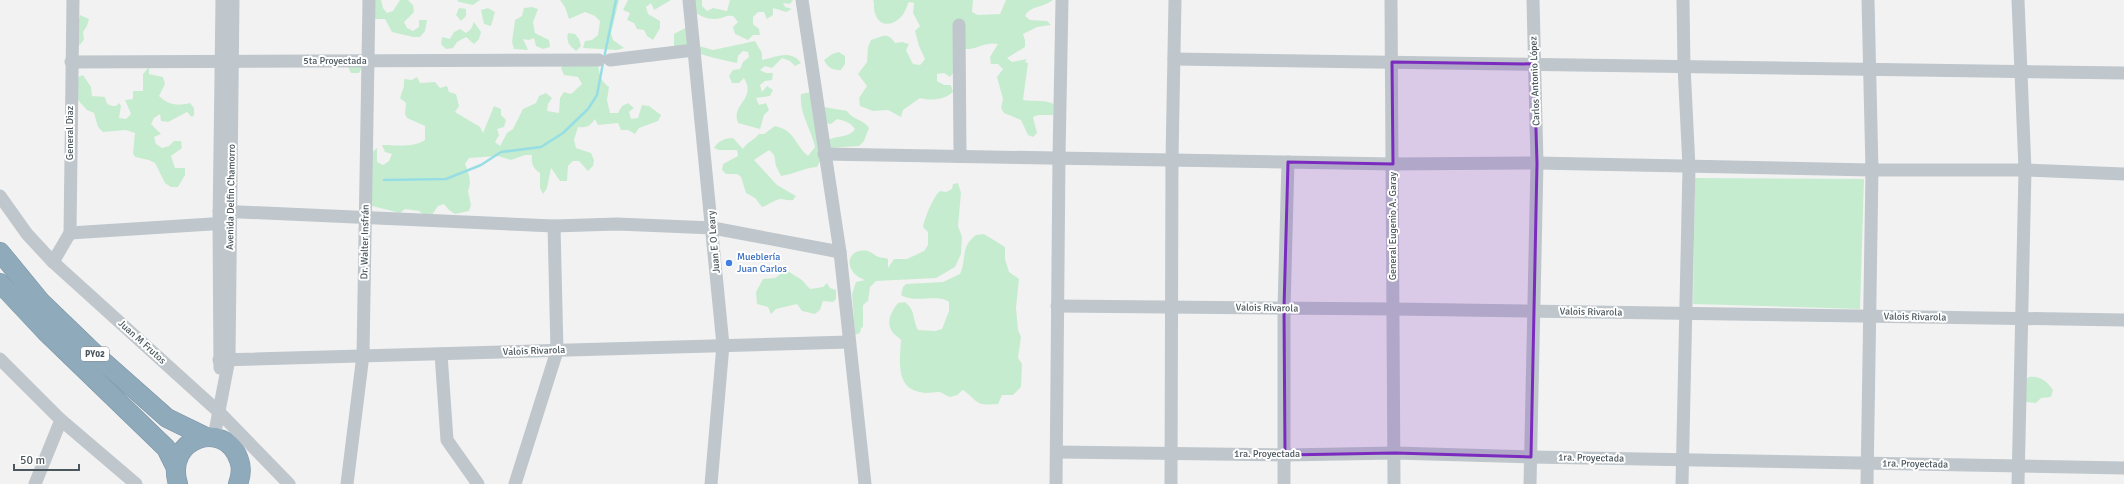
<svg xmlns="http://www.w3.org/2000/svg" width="2124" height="484" viewBox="0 0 2124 484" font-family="Signika,sans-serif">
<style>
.green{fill:#c6eccf}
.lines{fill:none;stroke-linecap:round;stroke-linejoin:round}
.stream{stroke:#97dee4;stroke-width:2.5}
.highway-casing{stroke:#7a95a6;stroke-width:20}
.minor{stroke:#bfc7cc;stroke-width:13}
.highway{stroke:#8faaba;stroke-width:19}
.marked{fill:#7b2cbf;fill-opacity:0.2;stroke:#7b2cbf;stroke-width:3;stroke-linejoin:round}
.shop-dot{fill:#3f7fe0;stroke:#fff;stroke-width:1.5}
.labels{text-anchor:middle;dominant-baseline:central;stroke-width:4;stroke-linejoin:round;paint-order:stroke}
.shield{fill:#fff;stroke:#81898e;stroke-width:1}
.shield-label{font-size:9px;font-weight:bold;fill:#4b575d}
.street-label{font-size:10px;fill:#4b575d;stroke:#fff}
.shop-label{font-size:10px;fill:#366cbe;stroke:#fff;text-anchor:start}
</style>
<rect width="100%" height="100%" fill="#f3f2f2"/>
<g class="green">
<polygon points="373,0 381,0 383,8 387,13 393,11 400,0 408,0 413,5 414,12 404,22 407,28 413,31 419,27 419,20 427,20 425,31 420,37 413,37 392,32 385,19 371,19"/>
<polygon points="457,0 480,0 473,5 459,2"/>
<polygon points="560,0 619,0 611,33 613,40 624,48 617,50 583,48 585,41 592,40 598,35 600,21 595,16 585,12 569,19 565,7"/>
<polygon points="628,0 671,0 654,10 651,3 646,7 648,14 660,21 660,28 653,40 647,36 644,30 637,29 634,23 627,20 630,13 623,10"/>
<path d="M694 0H702V6L707 11 713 8 727 11 730 0H793L790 4 783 3 785 7 792 9 786 12 773 8V15L767 19 764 12H758L753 17V24L759 29 760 35H753L748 40 735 34 733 27 738 22 733 16C727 15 726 17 721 18 712 21 700 17 694 11Z"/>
<path d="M873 0H973L972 12 978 15 1000 14 1006 0H1053C1043 8 1031 5 1025 16L1030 20 1047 21 1051 25 1037 27 1023 34 1025 40V47L1007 58 1012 62 1027 59 1025 62 1028 63 1023 100C1034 102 1043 99 1054 104L1053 115H1038L1033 117 1037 133 1033 137 1028 135 1021 120 1004 113 1001 108 1003 99 997 77 1003 69 998 64H991L990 57 998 44C985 41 977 50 964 49L954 72 950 77 944 73 937 74V81L944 85H951L953 92C944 100 931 101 920 98L903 110 901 117 888 110 873 111 860 106 859 98 867 86 858 74 867 62 868 47 871 40C882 37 887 31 895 43L902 42 909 44 906 50 913 64 920 65 925 59 919 46 915 31 920 26 913 13 914 3 909 2C907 5 907 7 905 11 899 24 880 31 875 13 873 9 875 4 873 0Z"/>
<polygon points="532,7 538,9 533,22 535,33 549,40 550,47 543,49 536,46 534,38 529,40 523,39 528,50 514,49 512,42 515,20 522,16 524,8"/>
<polygon points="459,8 466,9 466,16 461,21 456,15"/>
<polygon points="488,8 495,12 491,26 484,24 481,10"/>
<polygon points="80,15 89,19 87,26 83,32 84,39 80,45 73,42"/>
<polygon points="474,22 481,32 479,39 474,44 466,37 457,42 453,48 446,49 441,44 442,37 450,39 454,32 460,29 466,33 471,29"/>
<polygon points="687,27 688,46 674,49 674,34"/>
<path d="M568 33 575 34 579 39 581 46 576 51C569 45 566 42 568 33Z"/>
<path d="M755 41 762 53V60C776 57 791 49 801 63L795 66 790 61 782 58 772 68 765 66 760 70 766 73H773L772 80 765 81 760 85 762 92 767 86 773 90 770 96 756 98 759 105 766 103 769 110 764 115 760 129 738 123C730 104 757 100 744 78L739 83H732L729 76 733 70 740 69 743 62 749 57 748 52 743 51 738 56 737 63C730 62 701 55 696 52L699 46 713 50Z"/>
<path d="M839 52 845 56V64L841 70C832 70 828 68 824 60L832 54Z"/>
<path d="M566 62 598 63C599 73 600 81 609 87L607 100 610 113H618L622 106 628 103 634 108 629 112 631 119 638 118 642 105 649 106 661 115 658 121 639 128 635 134 628 130H621L618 123 598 125 595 119C590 126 587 128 578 127L574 140 576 148 591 153 594 160 593 166 588 171 579 161H573L568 166 567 181H560L551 168 547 188 543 194 540 188V173C533 168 531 164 532 155H525L511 160 498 156 469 158 465 164C469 174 472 181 468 191L471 205 469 211 455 214 449 210 444 204 438 206 431 216H425L419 211 405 209 400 213 372 206 371 153 377 148V162L383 165 389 161 392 154 385 152 382 145C396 145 413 148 425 140V126L407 118 405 114 406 103 400 98 404 86V79L412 80 417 77 420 83 435 82 440 88 447 86 449 92 456 94 459 106 455 112 480 127 483 133 494 106 501 109V115L506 120 504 127 497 129 499 135 495 142 500 146 507 133 513 129 523 109 536 103 539 96 546 93 552 98 548 104 547 111 559 113 560 98 564 92 571 94 582 84 578 77 564 75 561 68Z"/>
<path d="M149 67V74L163 77 165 84 159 96C168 105 178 106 190 103L194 108V115L192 117 187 112 168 122 161 121 160 114 154 118 151 124 161 134 154 137 156 144 162 148 169 146 174 141H181L182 148 171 156 175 168H185V175L178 187H171L165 183 155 163 149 160 135 157 133 153 135 133 126 130 103 132 98 127 94 113 87 110 77 99 76 78 83 75 91 87 92 96 105 97C106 104 108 106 116 106L119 103 121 106 119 118 126 119 131 114 125 100 133 99V91H143V74Z"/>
<polygon points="348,67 362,67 359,73 351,73"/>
<path d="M812 92 822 157 817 167C804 168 794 174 781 176L776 166 774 155 769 150 754 160 777 185 796 196 793 200C788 201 785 199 780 199 772 201 769 205 762 207L755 198 746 193 741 177 737 174H726L722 170 723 164 738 156 737 150H719L714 148C718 141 725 138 733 138L743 149C747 142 754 140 759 134H764L775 126C796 131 794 144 808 156L815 147C811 128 799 114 801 94Z"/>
<path d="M824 107 847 111C853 120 863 119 869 128L864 141 859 146 830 148 826 141C836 135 850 138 855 129 850 122 845 121 837 119L831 124 824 123Z"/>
<polygon points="1695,178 1864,179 1860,309 1693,304"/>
<path d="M958 183 961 193 958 226 962 237 961 254 955 267 936 278 876 281 870 287 868 301 863 305V327L861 328 860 333 855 335 852 294 856 282 865 280C843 273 845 247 868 251 872 252 875 256 879 257 882 258 884 257 888 259V268L894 259H907L924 251 928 245V232L923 227C925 217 933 197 940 191L946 192 952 189 953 184Z"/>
<path d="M984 234 1005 247V259L1009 272 1019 279 1016 308 1018 330 1021 337 1018 358 1022 364 1021 387 1013 395H1002L998 404C975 406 979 402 963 390L957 395 950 397C946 396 942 392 939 392 932 392 926 394 920 392 895 388 900 359 901 340 898 337 896 336 893 333 885 323 891 312 898 303L905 302C916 311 912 318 918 330L935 331 942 329 949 311V302C938 293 915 304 901 295L903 287 906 284 943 282 960 274C967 258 960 247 976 235Z"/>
<polygon points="786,270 802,280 810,289 823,287 827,283 830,288 836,290 836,299 833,302 823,301 820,310 815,314 802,311 797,304 776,309 771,314 768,307 757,304 756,292 763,279 775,278"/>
<path d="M2029 377C2041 376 2046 381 2053 390L2051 397 2041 398 2036 403 2025 402 2026 379Z"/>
</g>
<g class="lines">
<g class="stream">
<polyline points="604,58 616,0"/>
<polyline points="384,180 446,179 481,165 501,152 541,147 563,133 588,109 597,95 603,63"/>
</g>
<defs>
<g id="highway">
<polyline points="0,252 41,302 97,356 167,418 206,437"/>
<polyline points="0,283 45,331 166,448 175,466"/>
<path d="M178 484C164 438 225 418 239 460 242 468 241 476 238 484"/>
</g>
</defs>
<use href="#highway" class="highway-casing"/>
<g class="minor">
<polyline points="689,0 723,345 711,484"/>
<polyline points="802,0 840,252 865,484"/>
<polyline points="1391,0 1394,484"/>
<polyline points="959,25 960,156"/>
<polyline points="1174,59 2124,73"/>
<polyline points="610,60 694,50"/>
<polyline points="71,62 599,60"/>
<polyline points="824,154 1393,164 1537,163 1872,170 2025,170 2124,174"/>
<polyline points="0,196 27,234 53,262 220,413 289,484"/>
<polyline points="219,211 554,226 617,224 713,228 840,252"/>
<polyline points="70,233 227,223"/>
<polyline points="53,262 70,233 73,0"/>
<polyline points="1057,306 1394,309 2124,320"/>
<polyline points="441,354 447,440 478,484"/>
<polyline points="0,359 61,420 136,484"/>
<polyline points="219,360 849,342"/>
<polyline points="220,368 219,224 222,0"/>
<polyline points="214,437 229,359 233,0"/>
<polyline points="1057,452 1285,455 1395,453 1531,457 2124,468"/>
<polyline points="35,484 61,420"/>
<polyline points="347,484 363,355 369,0"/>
<polyline points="515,484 557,351 554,226"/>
<polyline points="1056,484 1059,157 1062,0"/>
<polyline points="1171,484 1172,159 1175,0"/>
<polyline points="1284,484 1284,308 1288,162"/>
<polyline points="1530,484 1537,163 1533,0"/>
<polyline points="1682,484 1689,167 1684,66 1683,0"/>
<polyline points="1867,484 1872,170 1868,0"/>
<polyline points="2018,484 2025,170 2018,0"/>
</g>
<use href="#highway" class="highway"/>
</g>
<path class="marked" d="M1392 62 1534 64 1537 163 1531 457 1395 453 1285 455 1284 308 1288 162 1393 164Z"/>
<circle class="shop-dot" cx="729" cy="263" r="4"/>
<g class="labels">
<rect class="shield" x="81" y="347" width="28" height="14" rx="3"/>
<g class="shield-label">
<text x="95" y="354">PY02</text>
</g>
<g class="street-label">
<text x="335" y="61">5ta Proyectada</text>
<text transform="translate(1535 81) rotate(-92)">Carlos Antonio López</text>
<text transform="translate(70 133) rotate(-90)">General Diaz</text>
<text transform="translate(231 197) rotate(-89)">Avenida Delfin Chamorro</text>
<text transform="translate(1393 226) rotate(-90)">General Eugenio A. Garay</text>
<text transform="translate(365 242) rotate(-89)">Dr. Walter Insfrán</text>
<text transform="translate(714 242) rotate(-95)">Juan E O Leary</text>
<text transform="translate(1267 308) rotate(1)">Valois Rivarola</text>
<text transform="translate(1591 312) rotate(1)">Valois Rivarola</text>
<text transform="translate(1915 317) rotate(1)">Valois Rivarola</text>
<text transform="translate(142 342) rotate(42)">Juan M Frutos</text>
<text transform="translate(534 351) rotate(-2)">Valois Rivarola</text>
<text x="1267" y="454">1ra. Proyectada</text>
<text transform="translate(1591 458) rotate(1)">1ra. Proyectada</text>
<text transform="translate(1915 464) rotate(1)">1ra. Proyectada</text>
</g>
<g class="shop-label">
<text x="737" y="257">Mueblería<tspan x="737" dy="12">Juan Carlos</tspan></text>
</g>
</g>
<path d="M14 464v6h65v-6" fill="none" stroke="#4b575d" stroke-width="2"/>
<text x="20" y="464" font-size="12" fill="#4b575d" stroke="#ffffff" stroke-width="3" paint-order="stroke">50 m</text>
</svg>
